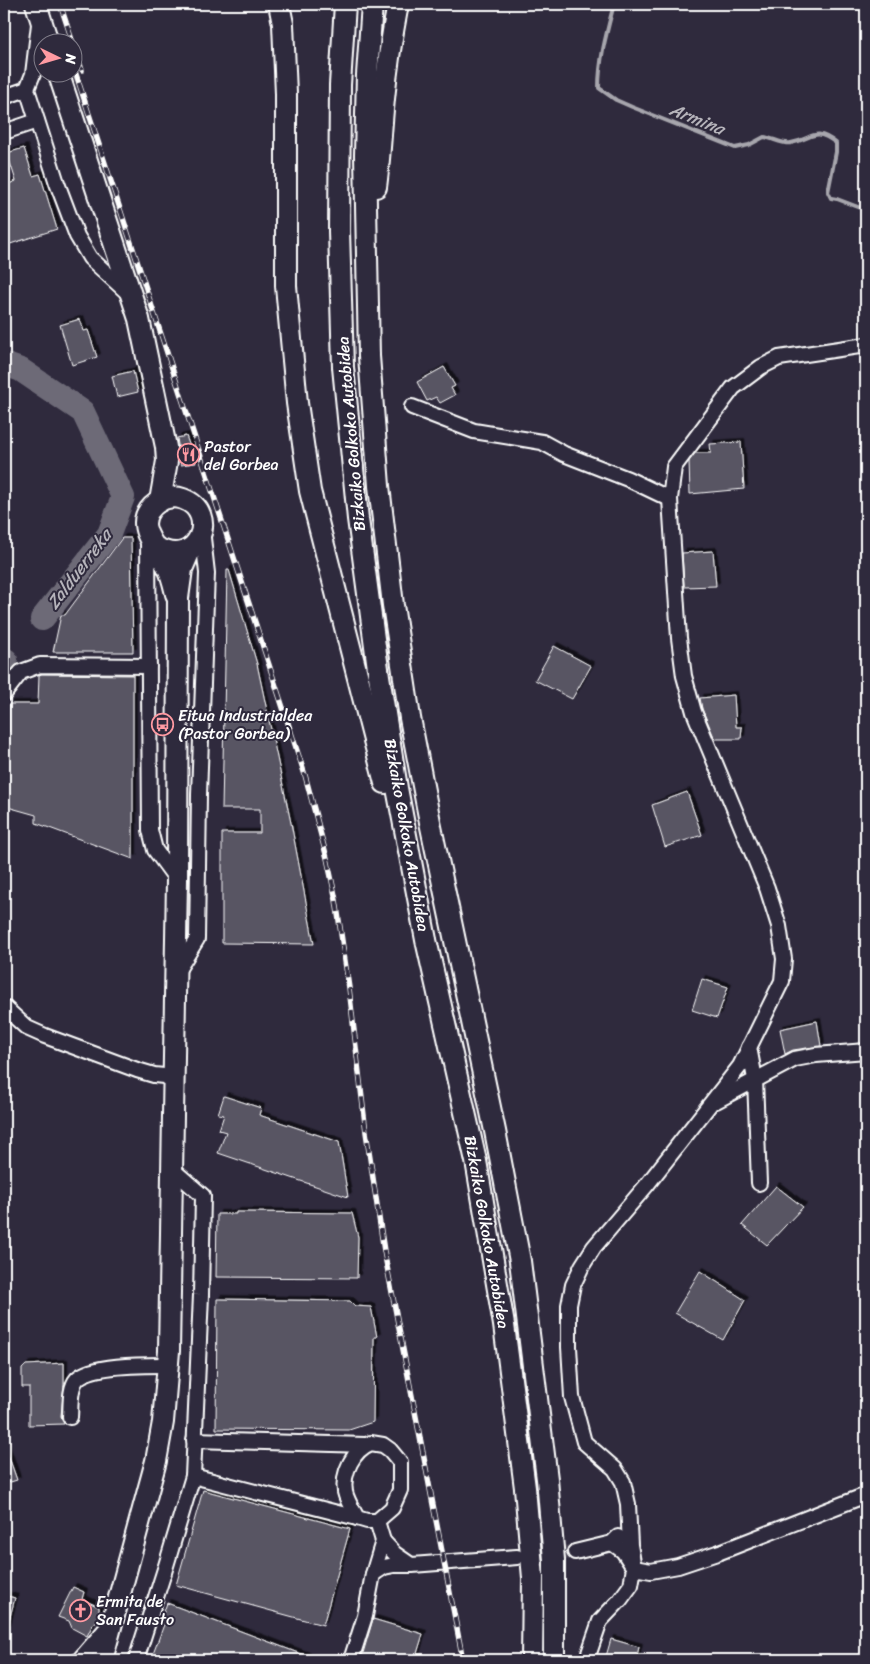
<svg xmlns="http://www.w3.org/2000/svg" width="870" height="1664" viewBox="0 0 870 1664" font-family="Sriracha,sans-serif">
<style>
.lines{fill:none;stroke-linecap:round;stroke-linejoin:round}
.stream{stroke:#a7a6ad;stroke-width:4}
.river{stroke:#6d6a77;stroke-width:24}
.building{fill:#595564;stroke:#fff;filter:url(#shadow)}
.minor-tunnel{stroke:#443f50;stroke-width:14;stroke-dasharray:14 7;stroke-linecap:butt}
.minor-casing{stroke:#fff;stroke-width:18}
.highway-casing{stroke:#fff;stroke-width:24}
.minor{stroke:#2f2a3d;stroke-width:14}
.highway{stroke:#2f2a3d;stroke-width:20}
.rail-casing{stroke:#fff;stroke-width:5.5}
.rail{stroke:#2f2a3d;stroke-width:4;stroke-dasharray:11;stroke-linecap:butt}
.labels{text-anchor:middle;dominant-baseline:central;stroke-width:4;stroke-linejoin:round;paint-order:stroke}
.street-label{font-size:16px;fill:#fff;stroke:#2f2a3d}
.poi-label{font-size:16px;fill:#fff;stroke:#2f2a3d;text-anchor:start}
.water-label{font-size:18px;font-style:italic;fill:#b6b4bb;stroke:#2f2a3d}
</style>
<defs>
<filter id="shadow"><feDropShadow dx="3.5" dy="-3.5" stdDeviation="0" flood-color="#0009"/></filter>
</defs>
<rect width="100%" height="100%" fill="#2f2a3d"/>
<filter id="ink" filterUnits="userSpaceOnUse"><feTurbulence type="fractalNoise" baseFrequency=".02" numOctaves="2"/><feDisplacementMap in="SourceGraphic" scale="10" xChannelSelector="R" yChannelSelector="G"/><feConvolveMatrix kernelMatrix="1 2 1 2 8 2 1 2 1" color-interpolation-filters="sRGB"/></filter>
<g filter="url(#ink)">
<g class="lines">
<path class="stream" d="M614 4C607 31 599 59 599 88L616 100 632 107 735 148 749 145 764 137C772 138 784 145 791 143 814 139 813 126 836 143V152L828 192 831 198 837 199 866 210"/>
<g class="river">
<polyline points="4,364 21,370 83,412 123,497 109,534 42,619"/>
<polyline points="4,662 6,660"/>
</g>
</g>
<g class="building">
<polygon points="24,148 33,176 40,174 57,229 4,246 4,186 16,181 7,153"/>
<polygon points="80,319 84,331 88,330 97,357 72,365 60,325"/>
<polygon points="444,367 455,386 451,388 455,395 440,403 436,397 427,401 417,382"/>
<polygon points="133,371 138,392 117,397 112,376"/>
<polygon points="186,436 196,463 181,465 177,438"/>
<polygon points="741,442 744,489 690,494 689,461 695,453 711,453 710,444"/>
<polygon points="122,538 131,538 133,652 53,652 61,615 65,615"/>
<polygon points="713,551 716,586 684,587 682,553"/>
<polygon points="227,570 229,570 257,664 291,823 314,944 222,943 222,833 260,833 260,809 222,809"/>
<polygon points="554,646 591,666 572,699 535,680"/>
<polygon points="42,674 133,675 133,859 36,823 36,815 4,806 4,732 9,732 9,704 38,704 39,675"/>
<polygon points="734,695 736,727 742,727 741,739 715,739 702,709 700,698"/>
<polygon points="687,792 702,835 665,847 652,805"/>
<polygon points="702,979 728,987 717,1018 692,1010"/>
<polygon points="817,1021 821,1046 793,1050 785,1054 780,1029"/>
<polygon points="224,1096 261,1108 259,1115 339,1142 348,1197 218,1153 226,1132 219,1130 224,1115 218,1114"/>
<polygon points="776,1186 803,1207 767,1245 742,1225"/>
<polygon points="236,1212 352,1213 358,1237 357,1278 216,1277 217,1214 236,1214"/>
<polygon points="700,1271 745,1300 723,1340 675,1313"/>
<polygon points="217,1299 350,1301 355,1306 371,1307 377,1337 374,1337 373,1422 349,1430 216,1429"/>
<polygon points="64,1363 64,1385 61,1416 64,1424 29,1425 29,1387 22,1387 22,1369 26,1365"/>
<polygon points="5,1446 17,1480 4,1484 4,1447"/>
<polygon points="203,1490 350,1529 323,1625 176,1585"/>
<polygon points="73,1587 84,1592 82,1599 99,1607 99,1618 92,1626 87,1636 72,1628 69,1621 58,1617"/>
<polygon points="4,1595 15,1598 7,1628 4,1627"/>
<polygon points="167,1603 314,1659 314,1660 170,1660 153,1654 165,1622 161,1620"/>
<polygon points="373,1619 423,1634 415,1660 361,1660"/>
<polygon points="611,1639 639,1647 636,1660 605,1660"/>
</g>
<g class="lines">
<polyline class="minor-tunnel" points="522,1556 575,1552"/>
<defs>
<g id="minor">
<polyline points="39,24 33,74 27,89 57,183 77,236 90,258 129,294"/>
<polyline points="4,97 27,89"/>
<polyline points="4,132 37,121"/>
<polyline points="412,407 474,431 542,442 564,454 628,479 670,499"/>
<polyline points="148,539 150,830 155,850 177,880"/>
<polyline points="4,694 21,672 40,665 149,666"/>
<polyline points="176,973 197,939 199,795 207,573 202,529"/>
<polyline points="4,1007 27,1028 45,1036 137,1070 154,1075 174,1077"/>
<polyline points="749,1047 755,1079 759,1183"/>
<polyline points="716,1101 795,1059 816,1055 866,1051"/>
<path d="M70 1417C71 1406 69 1388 77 1379 91 1364 147 1365 168 1365"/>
<polyline points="194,1440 365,1445"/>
<path d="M371 1443 383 1445 390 1450 400 1462V1490L392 1508 377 1521H367L357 1518C353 1510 347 1501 345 1492 342 1473 353 1450 371 1443Z"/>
<polyline points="193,1476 357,1518"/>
<polyline points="383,1541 395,1554 411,1565"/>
<polyline points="612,1543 623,1551 634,1568 651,1571 678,1566 720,1552 866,1495"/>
<polyline points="575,1552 612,1543 618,1537"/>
<polyline points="373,1574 384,1567 394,1565 412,1565 517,1557"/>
<polyline points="79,1660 110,1624"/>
<polyline points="136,1660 165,1569 193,1476 201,1295 203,1196 172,1169"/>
<polyline points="351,1660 365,1616 373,1574 383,1541 377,1521"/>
<polyline points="588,1660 588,1656 600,1621 620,1600 631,1585 634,1568 630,1545 628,1504 623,1482 615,1469 584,1442 572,1397 569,1347 569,1305 573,1285 582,1266 594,1247 646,1186 740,1066 782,981 784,959 779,926 767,888 694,712 684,676 679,638 670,499 674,467 733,388 761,367 779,358 866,345"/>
</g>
<g id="highway">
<polyline points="36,4 48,42"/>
<polyline points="279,4 283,24 286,94 286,286 297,403 310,491 385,783"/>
<polyline points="345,4 340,85 339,231 343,367 358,519 379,676 397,788 426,940 476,1161 504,1325 525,1488 533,1578 532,1660"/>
<polyline points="372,4 367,75 365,155 369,356 379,486 393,605 410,718 430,822 495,1131 520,1261 547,1479 554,1560 554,1660"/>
<polyline points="58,72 139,319 166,447 167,461 160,501"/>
<path d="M376 187C380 158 381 128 384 99 387 67 392 35 398 4"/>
<path d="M155 547C199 572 220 512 183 499 175 496 165 497 158 502 128 523 158 548 168 568 172 576 174 586 176 594"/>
<polyline points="102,1660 156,1461 163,1422 169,1351 177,880 178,598 182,569 191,548"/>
</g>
</defs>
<use href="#minor" class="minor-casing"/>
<use href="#highway" class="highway-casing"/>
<use href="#minor" class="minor"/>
<use href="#highway" class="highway"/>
<defs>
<g id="rail">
<polyline points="60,4 82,70"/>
<polyline points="72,62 305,775 327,858 336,900 349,988 366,1132 384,1251 463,1660"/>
</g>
</defs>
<use href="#rail" class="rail-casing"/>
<use href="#rail" class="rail"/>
</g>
</g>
<defs>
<symbol id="restaurant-ring" viewBox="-11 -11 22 22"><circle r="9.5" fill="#2f2a3d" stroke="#ff9aa2" stroke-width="1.5"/><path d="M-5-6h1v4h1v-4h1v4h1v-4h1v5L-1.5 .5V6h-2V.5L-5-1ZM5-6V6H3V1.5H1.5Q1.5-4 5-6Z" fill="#ff9aa2"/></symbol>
<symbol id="bus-ring" viewBox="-11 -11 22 22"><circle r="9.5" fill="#2f2a3d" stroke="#ff9aa2" stroke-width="1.5"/><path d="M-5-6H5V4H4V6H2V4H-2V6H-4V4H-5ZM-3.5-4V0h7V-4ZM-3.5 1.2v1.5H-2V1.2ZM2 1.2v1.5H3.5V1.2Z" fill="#ff9aa2"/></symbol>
<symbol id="church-ring" viewBox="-11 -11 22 22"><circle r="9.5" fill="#2f2a3d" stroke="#ff9aa2" stroke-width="1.5"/><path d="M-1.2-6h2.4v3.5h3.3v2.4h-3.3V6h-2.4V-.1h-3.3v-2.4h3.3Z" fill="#ff9aa2"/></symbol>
</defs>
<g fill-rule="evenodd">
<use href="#restaurant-ring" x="176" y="442" width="25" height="25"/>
<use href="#bus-ring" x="150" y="712" width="25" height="25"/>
<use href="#church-ring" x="68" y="1598" width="25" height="25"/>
</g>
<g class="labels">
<g class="street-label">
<text transform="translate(351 434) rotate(-95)">Bizkaiko Golkoko Autobidea</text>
<text transform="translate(407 835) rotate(80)">Bizkaiko Golkoko Autobidea</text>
<text transform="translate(487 1232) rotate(80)">Bizkaiko Golkoko Autobidea</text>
</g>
<g class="poi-label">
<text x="204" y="446">Pastor<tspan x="204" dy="18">del Gorbea</tspan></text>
<text x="178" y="715">Eitua Industrialdea<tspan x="178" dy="18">(Pastor Gorbea)</tspan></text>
<text x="96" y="1601">Ermita de<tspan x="96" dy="18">San Fausto</tspan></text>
</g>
<g class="water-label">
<text transform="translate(697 119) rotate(22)">Armina</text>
<text transform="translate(79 569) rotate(-53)">Zalduerreka</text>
</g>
</g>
<rect width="870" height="1664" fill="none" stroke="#2f2a3d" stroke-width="20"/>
<rect x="10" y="10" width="850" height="1644" fill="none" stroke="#fff" stroke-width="2" filter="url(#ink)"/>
<g transform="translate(58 58) rotate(95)"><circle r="24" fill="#2f2a3d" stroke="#827f8b"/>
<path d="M0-4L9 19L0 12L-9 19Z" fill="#ff9aa2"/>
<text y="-8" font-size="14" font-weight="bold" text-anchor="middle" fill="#ffffff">N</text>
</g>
</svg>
